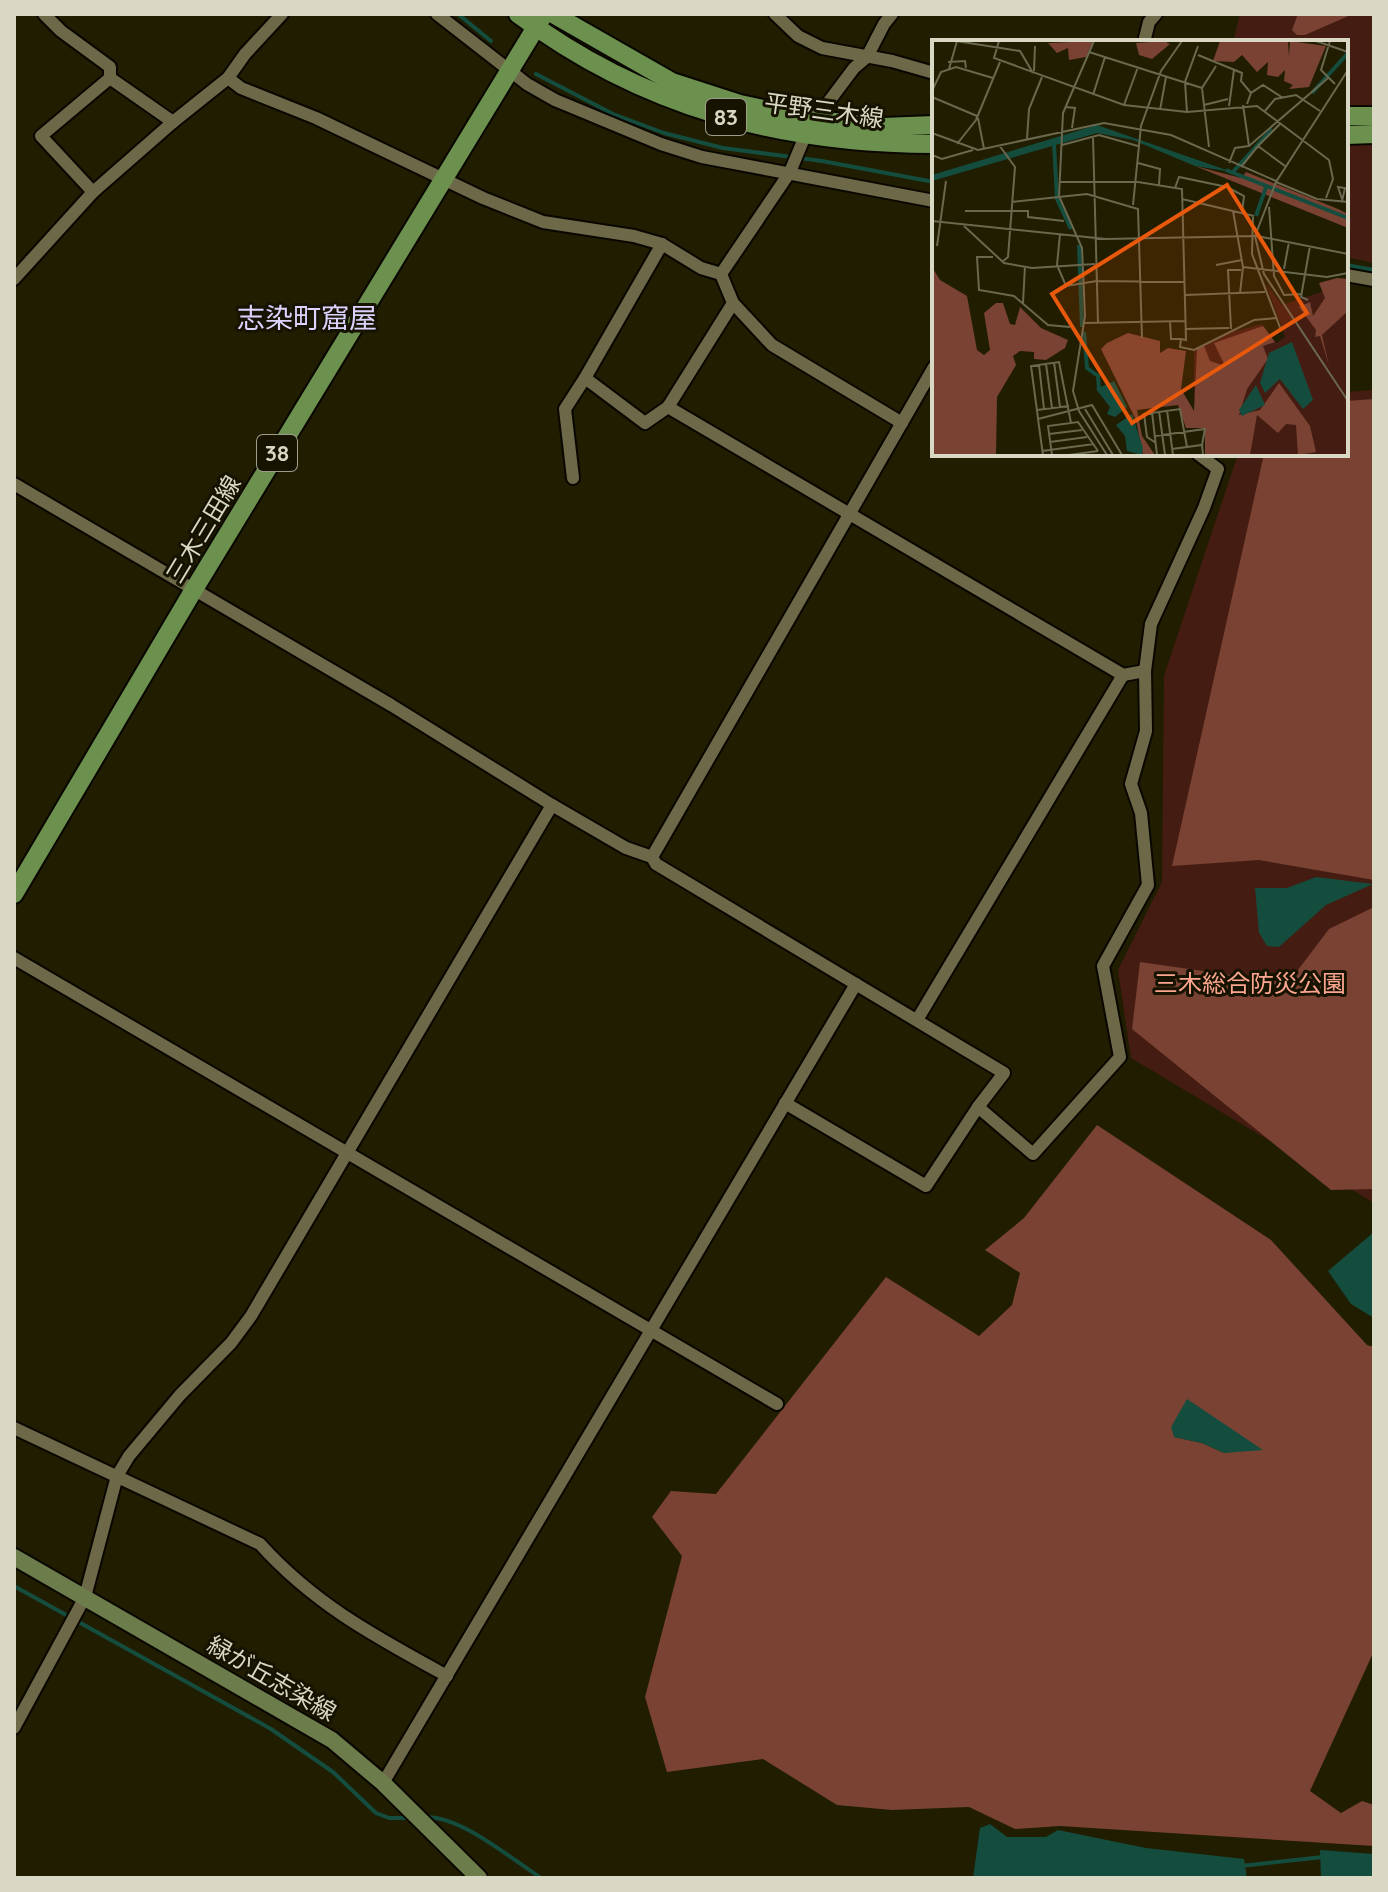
<svg xmlns="http://www.w3.org/2000/svg" width="1388" height="1892" viewBox="0 0 1388 1892" font-family="Quicksand,'Noto Sans JP',sans-serif">
<style>
.green{fill:#451c11}
.forest{fill:#794233;fill-rule:evenodd}
.water{fill:#144d3e}
.lines{fill:none;stroke-linecap:round;stroke-linejoin:round}
.stream{stroke:#144d3e;stroke-width:4}
.street-casing{stroke:#0a0700;stroke-width:16}
.secondary-casing{stroke:#0a0700;stroke-width:20}
.primary-casing{stroke:#0a0700;stroke-width:22}
.street{stroke:#6d6948;stroke-width:12}
.secondary{stroke:#6c7c4b;stroke-width:16}
.primary{stroke:#6c904d;stroke-width:18}
.labels{text-anchor:middle;dominant-baseline:central;stroke-width:6;stroke-linejoin:round;paint-order:stroke}
.shield{fill:#161400;stroke:#9e9d8a;stroke-width:2}
.shield-label{font-size:22px;font-weight:bold;fill:#d9d8c5}
.street-label{font-size:24px;fill:#d9d8c5;stroke:#161400}
.park-label{font-size:24px;fill:#fda58e;stroke:#161400}
.quarter-label{font-size:28px;fill:#dcd3ff;stroke:#161400}
.inset-river{fill:none;stroke:#144d3e;stroke-width:4}
.inset-road{fill:none;stroke:#6a684f;stroke-width:2}
.view{fill:#e8590c;fill-opacity:0.15;stroke:#e8590c;stroke-width:4}
.inset-edge{fill:none;stroke:#d9d8c5;stroke-width:4}
</style>
<rect width="100%" height="100%" fill="#201d00"/>
<g class="green">
<polygon points="1240,14 1374,14 1374,263 1346,257 1346,42 1233,42"/>
<polygon points="1374,390 1374,1203 1131,1058 1118,970 1162,882 1164,676 1238,454 1346,454 1346,392"/>
</g>
<g class="forest">
<polygon points="1298,14 1353,14 1305,35 1297,35 1292,30"/>
<polygon points="1374,399 1374,880 1259,860 1172,866 1264,454 1346,454 1346,401"/>
<polygon points="1374,907 1374,1189 1331,1190 1132,1029 1140,962 1288,983 1329,929"/>
<path d="M1097 1125 1271 1240 1367 1345 1374 1347V1651L1310 1791 1341 1813 1362 1801 1374 1805V1846L1060 1826 1015 1829 969 1807 892 1810 837 1805 763 1759 667 1772 645 1697 682 1556 652 1517 671 1491 716 1494 886 1277 979 1336 1012 1305 1020 1273 985 1250 1024 1218ZM1187 1400 1224 1453 1202 1443 1174 1437Z"/>
</g>
<g class="water">
<polygon points="1316,877 1373,884 1326,905 1279,947 1267,946 1259,933 1255,888 1287,888"/>
<polygon points="1374,1232 1374,1318 1351,1304 1328,1271"/>
<polygon points="1187,1399 1263,1450 1224,1453 1202,1443 1174,1437 1171,1427"/>
<polygon points="990,1824 1007,1837 1046,1837 1058,1830 1146,1848 1244,1859 1247,1878 973,1878 980,1828"/>
<polygon points="1320,1850 1374,1854 1374,1878 1321,1878"/>
</g>
<g class="lines">
<g class="stream">
<polyline points="458,14 491,41"/>
<polyline points="536,74 613,114 664,133 723,148 822,161 934,182"/>
<polyline points="1346,265 1374,270"/>
<polyline points="14,1586 271,1729 333,1772 376,1813 389,1818 412,1818"/>
<path d="M425 1817C461 1816 510 1858 541 1878"/>
<polyline points="1241,1866 1323,1857"/>
</g>
<defs>
<g id="street">
<polyline points="44,14 61,31 110,67 110,78 173,122"/>
<polyline points="437,14 527,84 555,100 661,144 702,157 934,201"/>
<polyline points="775,14 798,36 822,48 892,61 934,73"/>
<polyline points="1144,42 1149,22 1156,14"/>
<polyline points="228,78 241,88 316,118 483,198 543,222 634,236 662,244 701,268 721,274 733,303 772,345 902,423"/>
<polyline points="93,192 41,136 110,78"/>
<polyline points="721,274 790,172 805,136 815,120 854,68 867,57 884,24 892,14"/>
<polyline points="1346,275 1374,280"/>
<polyline points="14,279 93,192 173,122 228,78 245,54 282,14"/>
<polyline points="733,303 668,407 1123,675 1145,671"/>
<polyline points="585,378 645,423 668,407"/>
<polyline points="573,478 565,409 585,378 662,244"/>
<polyline points="14,484 391,705 552,805 626,848 652,857 656,864 1004,1073 978,1107 926,1186 785,1103"/>
<polyline points="652,857 934,367"/>
<polyline points="14,958 777,1404"/>
<polyline points="917,1020 1123,675"/>
<polyline points="978,1107 1033,1154 1120,1057 1103,966 1148,885 1141,813 1131,784 1146,731 1145,671 1151,624 1204,508 1218,469 1198,454"/>
<path d="M14 1428 260 1544C315 1605 376 1637 447 1676"/>
<polyline points="14,1728 85,1597 117,1476 129,1456 180,1395 231,1343 251,1316 552,805"/>
<polyline points="383,1783 856,984"/>
</g>
<polyline id="secondary" points="14,1557 332,1740 383,1783 479,1878"/>
<g id="primary">
<path d="M518 14C642 107 781 144 934 144"/>
<polyline points="553,14 672,82 740,104 815,120 883,127 934,125"/>
<polyline points="1346,116 1374,116"/>
<polyline points="1346,135 1374,134"/>
<polyline points="14,894 193,591 544,14"/>
</g>
</defs>
<use href="#street" class="street-casing"/>
<use href="#secondary" class="secondary-casing"/>
<use href="#primary" class="primary-casing"/>
<use href="#street" class="street"/>
<use href="#secondary" class="secondary"/>
<use href="#primary" class="primary"/>
</g>
<g class="labels">
<g class="shield">
<rect x="706" y="99" width="40" height="36" rx="6"/>
<rect x="257" y="435" width="40" height="36" rx="6"/>
</g>
<g class="shield-label">
<text x="726" y="117">83</text>
<text x="277" y="453">38</text>
</g>
<g class="street-label">
<text transform="translate(824 110) rotate(8)">平野三木線</text>
<text transform="translate(203 529) rotate(-59)">三木三田線</text>
<text transform="translate(272 1678) rotate(30)">緑が丘志染線</text>
</g>
<g class="park-label">
<text x="1250" y="983">三木総合防災公園</text>
</g>
<g class="quarter-label">
<text x="307" y="317">志染町窟屋</text>
</g>
</g>
<g transform="translate(932 40)">
<rect width="416" height="416" fill="#201d00"/>
<path d="M416 243V415H275L274 384 262 358V311L300 292 330 284 344 303 353 297 334 244 350 265Z" fill="#451c11"/>
<path d="M161 1 154 17 137 20 136 8 125 13 116 3ZM232 1 238 4 220 19 207 15 204 3ZM288 1H356L357 17 358 1 394 6 377 47 357 49 361 45 352 41 353 30 346 37 335 35 336 22 325 32 310 15 302 22 281 21ZM263 126 309 138 314 132 406 169 416 174V188ZM0 227 8 240 35 256 45 310 52 315 58 310 52 273 64 263H71L78 284 83 285 88 267 109 288 136 300 133 308 114 320 102 319V312L88 311 81 316 84 325 65 357 64 415H0ZM405 238 416 239V271L390 295 397 326 388 296 383 297 384 290 367 267 378 262 381 276 393 258 387 243ZM331 286 343 302 331 306 336 319 315 349 307 375 328 370 347 343 378 386 384 412 366 415 364 385 354 384 346 393 325 375 318 415H273V388H254L246 365 205 370 210 396 223 415H211L204 380 169 309 175 303 196 293 228 301V313L236 308 254 311 249 349 262 371 265 309 272 306 278 321 293 326 282 303Z" fill="#794233"/>
<path d="M165 85 300 132 263 126 201 100 165 93 0 141V135ZM360 302 381 360 371 369 348 339 333 353 328 343 337 313ZM182 341 195 367 183 377 175 374 178 367 164 349ZM324 345 333 365 310 376 307 370ZM200 374 211 408 210 415 195 411 193 396 184 385Z" fill="#144d3e"/>
<path class="inset-river" d="M380 53 416 13M122 104 125 159 139 189M294 130 416 178M300 133 340 89M324 176 334 147M147 205 150 287M152 292 155 328 166 336 167 350"/>
<path class="inset-road" d="M24 1 88 11 101 33M67 1 62 18 192 65 255 72 325 66 397 120 401 139 394 158M162 1 131 73 127 156 150 208 153 276 141 351 147 371 175 415M384 1 416 12M398 1 389 30 403 44M157 12 270 48M266 15 310 33 309 41 319 53M16 22 33 21 34 28M17 29 25 1M416 30 344 142 323 196 332 234 416 361M102 31 103 6M0 51 9 32 24 27 61 38M161 55 173 17M0 57 45 76M315 64 319 53 331 45 351 58M192 65 206 27M272 65 296 59M297 66 302 30M133 67 143 68 140 88M228 70 234 37M333 71 343 59 364 55 388 71M255 72 253 42 266 6M46 78 52 109M349 83 326 106 353 126M0 93 46 110 172 83 239 95 344 141M161 96 166 283M95 99 97 69 110 37M25 104 44 80 68 22M67 105 83 127 76 217 70 222M130 105 167 95 206 106M317 106 396 38M277 107 270 48 284 26M0 115 10 119 41 110M206 123 228 129 227 145M297 123 303 108 317 106 311 65M309 127 326 106M127 142H206L250 149 254 300 249 299M344 142 385 159 416 162M243 148 247 137 295 147 312 156 310 172M250 159 322 176M410 161 413 148 406 147 410 159M80 162 155 154 206 169 210 298M201 165 209 86 229 31 250 1M337 167 342 236 352 255 370 254M33 171H96V177L132 181M301 171 311 227 308 253M321 176 320 214 349 290M0 181 174 199 325 196M32 186 72 223 100 228 163 224M128 194 125 225 134 246 165 241 252 242M325 196 416 214M5 206 14 141M61 217H45L47 250 82 256 116 285 138 287M284 225 310 220M311 227 395 237 416 233M352 229 357 202M253 255 333 252M376 260 369 257 378 206M91 263 93 226M238 281 239 299H249M152 283 253 281M253 289 297 288M299 289 296 230H309M249 299 248 307 262 310 322 280 345 278M122 322 128 367M114 324 120 368M107 325 112 369M153 369 181 415M105 370 137 366M235 370 241 415M227 371 233 415M220 372 225 415M106 378 99 326 127 322 139 383M117 394 150 390M223 396 273 389 270 405M118 402 155 397M224 403 215 397 212 374 248 369 255 407M240 409 270 405 271 415M110 411 162 404M111 415 106 379 160 365 190 415M120 415 116 386 146 382 166 411M137 415 166 411"/>
<path class="view" d="M295 145 375 273 200 383 120 254Z"/>
<rect width="416" height="416" class="inset-edge"/>
</g>
<rect width="1388" height="1892" fill="none" stroke="#d9d8c5" stroke-width="32"/>
</svg>
